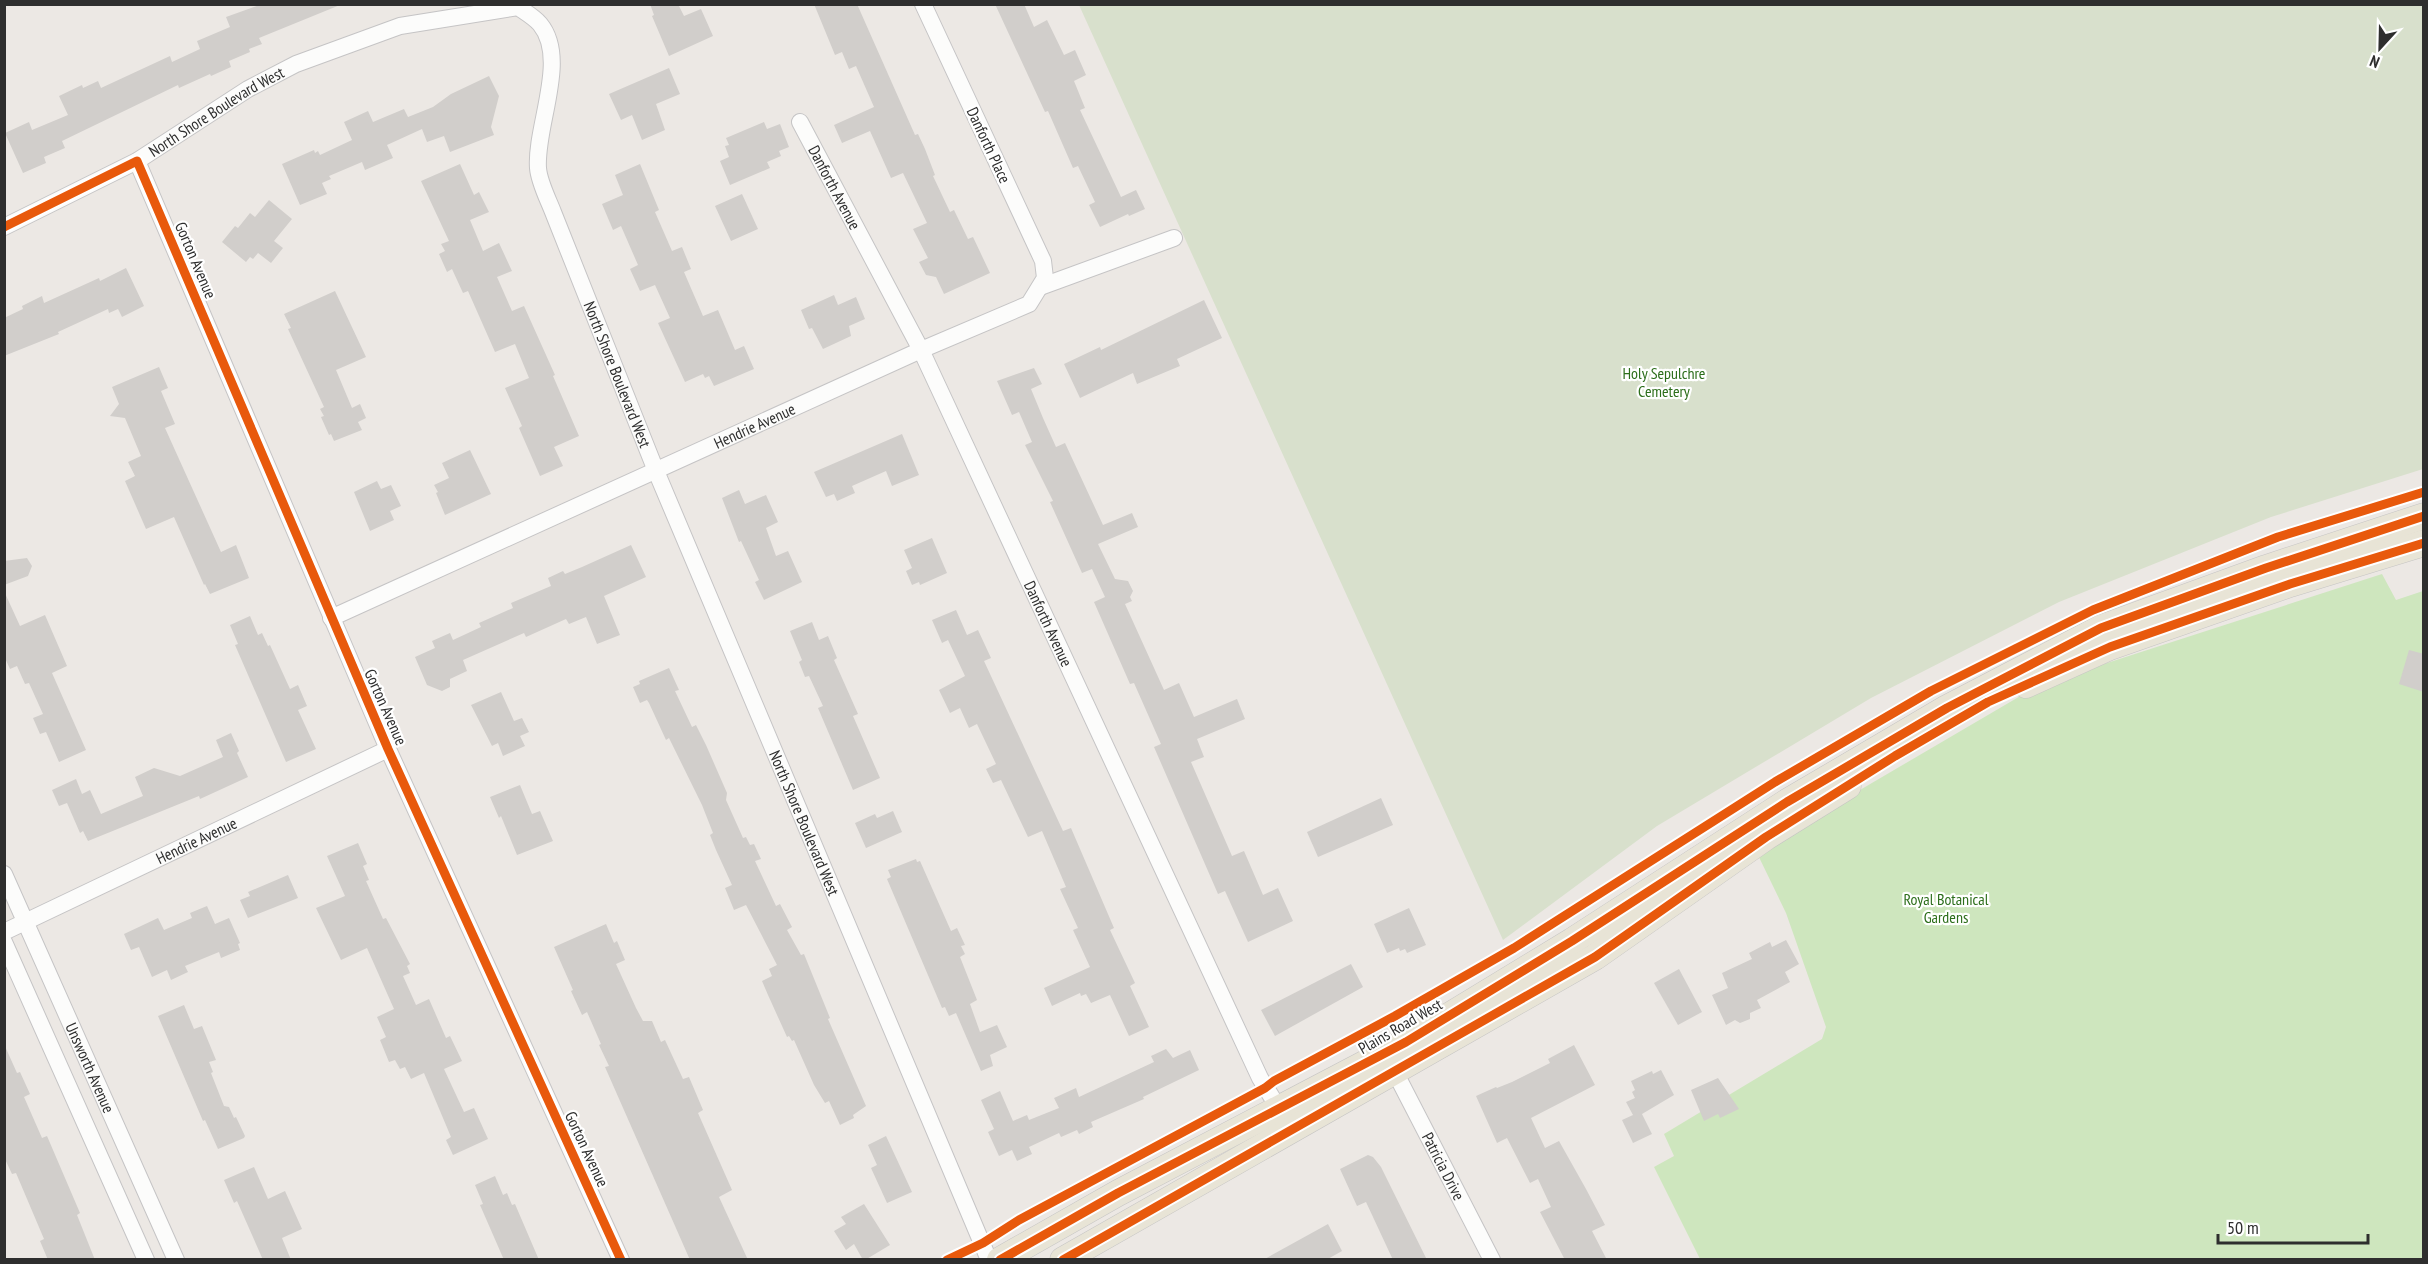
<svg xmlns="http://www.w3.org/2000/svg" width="2428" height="1264" viewBox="0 0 2428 1264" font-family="'PT Sans Narrow',sans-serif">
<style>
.green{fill:#cee6be}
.cemetery{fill:#d8e0cc}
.building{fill:#d1cecb}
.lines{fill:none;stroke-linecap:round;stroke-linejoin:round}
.minor-casing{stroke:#c5c4c5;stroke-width:18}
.primary-casing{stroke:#c6c5c4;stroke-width:27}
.minor{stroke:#fcfcfb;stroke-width:16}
.primary{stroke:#e8e4d6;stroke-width:26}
.cycleway-casing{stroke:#fff;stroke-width:13}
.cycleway{stroke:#e8590c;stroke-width:9}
.labels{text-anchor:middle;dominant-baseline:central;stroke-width:4.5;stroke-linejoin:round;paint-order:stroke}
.street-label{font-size:16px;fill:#2e2e2e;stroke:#fff}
.park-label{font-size:16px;fill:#2c6e1b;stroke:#fff}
</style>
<rect width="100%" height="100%" fill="#ece8e4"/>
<polygon class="green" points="2382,574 2396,600 2423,591 2423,1259 1700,1259 1654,1167 1674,1156 1664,1134 1822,1039 1826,1027 1786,913 1756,851 2039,685"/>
<polygon class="cemetery" points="1079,5 2423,5 2423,469 2271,517 2059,602 1871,698 1657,826 1503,940"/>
<g class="building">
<polygon points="262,4 340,5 259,38 262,44 249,49 250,52 229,61 231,67 211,76 210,74 179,88 178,85 62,141 65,148 44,157 46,163 23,173 5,133 29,122 32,130 68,115 59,96 82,85 83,88 98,81 101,88 170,56 172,62 200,49 197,41 230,27 226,17"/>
<polygon points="650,4 678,4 684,16 701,9 713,36 669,56 652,16 654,15"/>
<polygon points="814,4 857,4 915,135 918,134 925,149 935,175 933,176 950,212 954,210 968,239 973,237 990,273 944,294 936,277 926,275 919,262 928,258 913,229 927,223 903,173 891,178 870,131 842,143 834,125 874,107 856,66 849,69 842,52 835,55"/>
<polygon points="995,4 1024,4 1034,27 1047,20 1064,55 1075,50 1086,75 1074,81 1085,108 1080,110 1121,197 1136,190 1145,209 1129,216 1128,214 1100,227 1089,205 1095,202 1078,166 1073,168 1048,111 1045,112"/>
<polygon points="669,68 680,94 656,104 665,130 642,140 632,115 621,120 609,94"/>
<polygon points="489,76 499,96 491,127 494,135 450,152 444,136 427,142 422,129 387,145 393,158 365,170 362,162 329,176 331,179 322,183 327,194 300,205 282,164 314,150 315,153 318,151 320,155 352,140 344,122 368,111 373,122 404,109 408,117 433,107 451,94"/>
<polygon points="764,122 767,129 780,124 789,147 779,151 781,156 767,162 770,168 730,185 720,161 729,157 725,146 729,145 726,138"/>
<polygon points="460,164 474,195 479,192 489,212 470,220 483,251 499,243 512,271 497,277 512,311 524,306 555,375 553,376 579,436 554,447 563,466 540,476 519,428 522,426 505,388 529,378 515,344 495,352 468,291 463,293 452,269 447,272 439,254 445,251 441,244 449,241 421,181"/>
<polygon points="640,164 659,210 655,212 672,251 682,247 691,269 684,272 703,316 718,310 735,350 744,346 754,369 714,386 709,376 705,378 703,374 685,382 658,323 670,318 655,285 640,291 630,269 638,265 621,226 613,230 602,204 623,195 615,175"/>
<polygon points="742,194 758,229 731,241 715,206"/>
<polygon points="269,200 292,219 274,241 283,248 271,263 258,253 253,259 250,257 246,262 222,242 235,226 238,228 250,213 255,217"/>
<polygon points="126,268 144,306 122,317 118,309 109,313 108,309 58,332 59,334 4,356 4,318 23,309 22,306 42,296 44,303 99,278 100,281"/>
<polygon points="335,291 366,357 336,370 352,408 360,404 366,418 358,422 362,430 334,441 331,434 329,435 321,417 324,416 320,409 324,407 288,329 291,328 284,314"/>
<polygon points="834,295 838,305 856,297 865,319 849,326 851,336 823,349 812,328 809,329 801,310"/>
<polygon points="1204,300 1222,338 1177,359 1180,366 1137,384 1133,373 1080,398 1064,364 1100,347 1101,350"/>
<polygon points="159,367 168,388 161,391 175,424 165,428 221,552 236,545 249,578 210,594 205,584 204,585 174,517 146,529 125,481 135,476 128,462 141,456 125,418 110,416 119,404 112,387"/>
<polygon points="1034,368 1042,384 1031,389 1043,418 1056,447 1065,443 1103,525 1132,513 1138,527 1098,544 1115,579 1128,581 1133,591 1130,597 1132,601 1125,604 1164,690 1179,683 1194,717 1237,699 1245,719 1197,739 1204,757 1191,762 1232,856 1244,851 1263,895 1278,888 1293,921 1248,942 1225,891 1218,894 1154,747 1161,744 1134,683 1130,684 1094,602 1105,597 1092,569 1082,573 1050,502 1053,501 1025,445 1032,442 1019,412 1012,415 997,381"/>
<polygon points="902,434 919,475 892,486 886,471 852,486 855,493 837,501 834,494 826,497 814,472"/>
<polygon points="470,450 491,494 445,515 436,493 438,492 434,485 449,478 442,463"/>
<polygon points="377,481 381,489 391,485 401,506 390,511 394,520 370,531 354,492"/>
<polygon points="739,490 745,504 766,495 778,522 766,528 776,556 788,551 802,582 764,600 755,582 759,580 741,541 739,542 722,498"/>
<polygon points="932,538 947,573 920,585 919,582 912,585 906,571 912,568 904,550"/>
<polygon points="631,545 646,577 604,596 620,635 597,644 586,617 569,624 566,619 526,637 524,633 463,660 467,671 450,679 450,687 442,691 427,685 415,657 435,648 432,641 450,633 453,640 481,627 479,623 513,608 511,603 551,586 548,578 563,571 565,574 582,567"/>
<polygon points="27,558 32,566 28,576 4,585 4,561"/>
<polygon points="4,591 20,626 45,615 67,666 52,673 86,750 59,762 46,732 40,734 33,718 43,714 29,683 25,684 17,666 10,669 4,656"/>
<polygon points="956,610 967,635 978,630 991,658 984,661 1063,831 1071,828 1114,928 1110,930 1135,983 1130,986 1149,1027 1129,1036 1110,995 1091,1003 1086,994 1081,996 1080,993 1052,1006 1044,988 1090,967 1073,930 1078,928 1060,889 1066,887 1042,831 1028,837 1001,780 993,783 986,769 996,764 977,724 969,728 960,708 950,713 939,690 965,676 948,640 942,643 932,620"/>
<polygon points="250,616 258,635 262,633 268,646 270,645 290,689 298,685 307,706 298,710 316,749 286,762 235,645 238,644 230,625"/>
<polygon points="812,622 819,640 828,636 837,658 834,660 858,714 853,716 880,778 853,790 818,708 823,706 809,676 805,677 799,662 802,660 790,631"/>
<polygon points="2409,650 2424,654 2424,692 2399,684"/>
<polygon points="669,668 679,690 675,691 692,727 696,725 706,745 727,793 726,800 743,838 746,837 750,845 754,844 761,859 755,861 776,906 780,904 792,927 787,930 801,955 804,954 830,1018 828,1019 866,1106 853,1115 854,1118 840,1125 829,1101 825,1103 814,1085 794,1040 792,1041 789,1036 787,1037 768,995 762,981 772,976 769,969 777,965 746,905 734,910 725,888 732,885 716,850 710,835 713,833 702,805 669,738 666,740 649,703 647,700 640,703 633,687 640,684 639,681"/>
<polygon points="501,692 514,721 522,718 529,732 520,736 525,746 503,756 498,743 492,746 471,705"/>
<polygon points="231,733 239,751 237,753 248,777 200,799 199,796 88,841 83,831 80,833 67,803 59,806 52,790 76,779 82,794 90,790 101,814 143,796 135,777 154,768 180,776 223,757 216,740"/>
<polygon points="520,785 532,814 540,811 553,841 517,855 501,816 499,818 490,797"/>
<polygon points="1381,798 1393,825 1318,857 1307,832"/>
<polygon points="893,811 902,832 866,848 855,823 875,814 877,818"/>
<polygon points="358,843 367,864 363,866 369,880 366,881 383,919 386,918 410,964 407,966 410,973 403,976 416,1005 429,999 446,1038 450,1036 462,1061 444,1069 464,1112 474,1108 488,1139 453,1155 446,1140 451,1137 424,1073 411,1079 405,1067 400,1069 395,1060 389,1062 380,1040 386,1037 377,1017 394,1009 367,948 341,960 316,908 345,896 327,856"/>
<polygon points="916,859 917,862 920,861 951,931 957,928 965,945 961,946 965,954 960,957 977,1000 970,1004 980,1032 997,1025 1007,1047 990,1055 993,1066 981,1071 956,1013 949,1016 945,1007 942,1008 887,879 891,877 888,870"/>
<polygon points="288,875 298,898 248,918 240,900 250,896 248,892"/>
<polygon points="207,906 215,924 229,918 240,943 238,944 240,950 221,958 219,952 185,966 188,972 171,980 167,970 152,977 139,947 131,950 124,934 158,918 164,930 192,918 190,913"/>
<polygon points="1409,908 1426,945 1407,953 1405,949 1400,951 1399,948 1387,953 1374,924"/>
<polygon points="606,924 614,943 617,941 625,960 616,964 636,1008 643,1021 652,1021 661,1042 665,1040 683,1079 689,1077 703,1110 698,1113 732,1190 719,1197 748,1260 690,1260 605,1067 609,1066 599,1045 601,1044 587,1012 582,1015 571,991 573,990 554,947"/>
<polygon points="1786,940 1799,964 1785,972 1790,982 1757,1000 1761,1008 1750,1013 1750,1019 1740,1023 1735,1020 1726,1025 1712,995 1728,988 1722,973 1752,959 1749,953 1770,942 1772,947"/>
<polygon points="1351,964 1363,987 1275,1036 1261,1010"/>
<polygon points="1679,969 1702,1012 1678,1025 1654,983"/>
<polygon points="184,1005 194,1029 202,1026 216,1060 209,1062 213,1072 211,1073 224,1106 229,1107 234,1118 236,1117 245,1136 244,1138 218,1149 205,1120 203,1121 158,1016"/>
<polygon points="4,1044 17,1073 20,1072 30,1094 24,1097 42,1138 47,1136 80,1213 77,1215 95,1260 48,1260 40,1241 44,1239 16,1173 12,1174 4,1157"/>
<polygon points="1574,1045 1595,1085 1531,1118 1545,1148 1559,1141 1586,1189 1605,1225 1592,1231 1607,1260 1565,1260 1540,1212 1551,1207 1538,1179 1530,1183 1507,1138 1497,1143 1476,1096 1496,1087 1497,1088 1512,1082 1550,1063 1548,1059"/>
<polygon points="1166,1049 1173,1058 1190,1050 1199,1070 1143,1097 1144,1099 1091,1122 1093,1127 1079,1134 1077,1130 1061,1137 1059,1133 1029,1147 1032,1154 1017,1161 1012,1150 999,1156 988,1132 994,1129 981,1100 1000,1091 1013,1121 1027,1115 1029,1120 1059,1108 1054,1098 1076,1088 1079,1097 1154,1062 1151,1056"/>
<polygon points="1661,1070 1674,1095 1642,1114 1652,1134 1633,1143 1622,1120 1633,1115 1626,1102 1635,1098 1632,1092 1635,1090 1631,1081 1652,1071 1653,1074"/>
<polygon points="1718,1078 1739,1109 1720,1118 1718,1114 1704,1121 1691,1090"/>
<polygon points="886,1136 912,1192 887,1203 871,1168 877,1165 868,1145"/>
<polygon points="1368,1155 1373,1157 1381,1167 1427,1260 1393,1260 1366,1202 1357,1206 1340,1169"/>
<polygon points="254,1167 268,1199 285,1191 302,1229 282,1238 291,1260 263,1260 237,1201 234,1203 224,1180"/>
<polygon points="495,1176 503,1195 507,1193 512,1205 515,1204 539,1260 504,1260 480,1205 483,1204 475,1185"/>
<polygon points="864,1204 890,1245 865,1260 863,1260 854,1244 846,1250 834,1231 846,1224 841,1217"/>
<polygon points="1328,1224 1342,1251 1326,1260 1263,1260"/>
</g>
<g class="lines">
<defs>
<g id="minor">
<path id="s1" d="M800 122 921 350 1260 1078 1284 1117"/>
<polyline points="137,161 388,749 621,1260"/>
<path id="s2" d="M4 227 137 161 248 89 296 64 400 26 518 7C525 12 534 17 540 24 569 59 535 126 538 168 539 182 548 199 553 212L656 471 989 1260"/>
<polyline points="1040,287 1174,238"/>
<path id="s3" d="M331 618 921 350 1029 304 1045 278 1043 261 923 4"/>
<path id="s4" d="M4 874 176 1260"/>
<path id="s5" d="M4 932 388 749"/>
<polyline points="4,942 146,1260"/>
<path id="s6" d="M1395 1072 1492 1260"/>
</g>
<g id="primary">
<polyline points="2026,685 2110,647 2290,584 2424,543"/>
<polyline points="1000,1260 1118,1193 1406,1042 1572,941 1787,802 1947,708 2101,628 2266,568 2424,516"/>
<polyline points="1063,1260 1595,957 1766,837 1848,786"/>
</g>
</defs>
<use href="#minor" class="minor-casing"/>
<use href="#primary" class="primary-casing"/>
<use href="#minor" class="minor"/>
<use href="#primary" class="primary"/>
<defs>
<g id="cycleway">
<polyline points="4,227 137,161 388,749 621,1260"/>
<polyline points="947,1260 983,1243 1019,1220 1265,1088 1274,1081 1395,1016 1514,948 1775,782 1931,691 2093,610 2278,537 2424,492"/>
<polyline points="1000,1260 1118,1193 1406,1042 1572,941 1787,802 1947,708 2101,628 2266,568 2424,516"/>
<polyline points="1063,1260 1595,957 1766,837 1895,756 1988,702 2110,647 2290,584 2424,543"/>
</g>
</defs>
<use href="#cycleway" class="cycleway-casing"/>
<use href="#cycleway" class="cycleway"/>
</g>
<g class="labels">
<g class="street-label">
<text stroke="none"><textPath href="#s2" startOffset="242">North Shore Boulevard West</textPath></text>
<text transform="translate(989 145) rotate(65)">Danforth Place</text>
<text stroke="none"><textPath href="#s1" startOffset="74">Danforth Avenue</textPath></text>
<text transform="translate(196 260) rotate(67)">Gorton Avenue</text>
<text stroke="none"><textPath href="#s2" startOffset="962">North Shore Boulevard West</textPath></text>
<text stroke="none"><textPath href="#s3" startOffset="465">Hendrie Avenue</textPath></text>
<text stroke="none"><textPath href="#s1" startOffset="560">Danforth Avenue</textPath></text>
<text transform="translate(386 707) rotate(66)">Gorton Avenue</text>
<text stroke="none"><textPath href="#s2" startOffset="1448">North Shore Boulevard West</textPath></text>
<text stroke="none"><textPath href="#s5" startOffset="213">Hendrie Avenue</textPath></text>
<text transform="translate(1400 1026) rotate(-30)">Plains Road West</text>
<text stroke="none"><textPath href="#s4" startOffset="212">Unsworth Avenue</textPath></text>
<text transform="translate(587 1149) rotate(65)">Gorton Avenue</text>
<text stroke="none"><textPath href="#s6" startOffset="106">Patricia Drive</textPath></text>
</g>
<g class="park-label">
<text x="1664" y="373">Holy Sepulchre<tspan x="1664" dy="18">Cemetery</tspan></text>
<text x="1946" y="899">Royal Botanical<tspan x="1946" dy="18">Gardens</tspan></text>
</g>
</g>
<rect width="2428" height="1264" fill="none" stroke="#2e2e2e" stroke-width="12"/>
<g transform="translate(2380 48) rotate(202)" stroke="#ffffff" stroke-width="4.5" paint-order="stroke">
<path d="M0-4.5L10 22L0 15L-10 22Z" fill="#2e2e2e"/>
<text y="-9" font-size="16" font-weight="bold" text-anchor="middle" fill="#2e2e2e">N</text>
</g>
<path d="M2218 1234v9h150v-9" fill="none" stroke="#2e2e2e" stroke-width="3"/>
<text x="2227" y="1234" font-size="18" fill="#2e2e2e" stroke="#ffffff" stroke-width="4.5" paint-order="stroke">50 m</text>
</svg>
